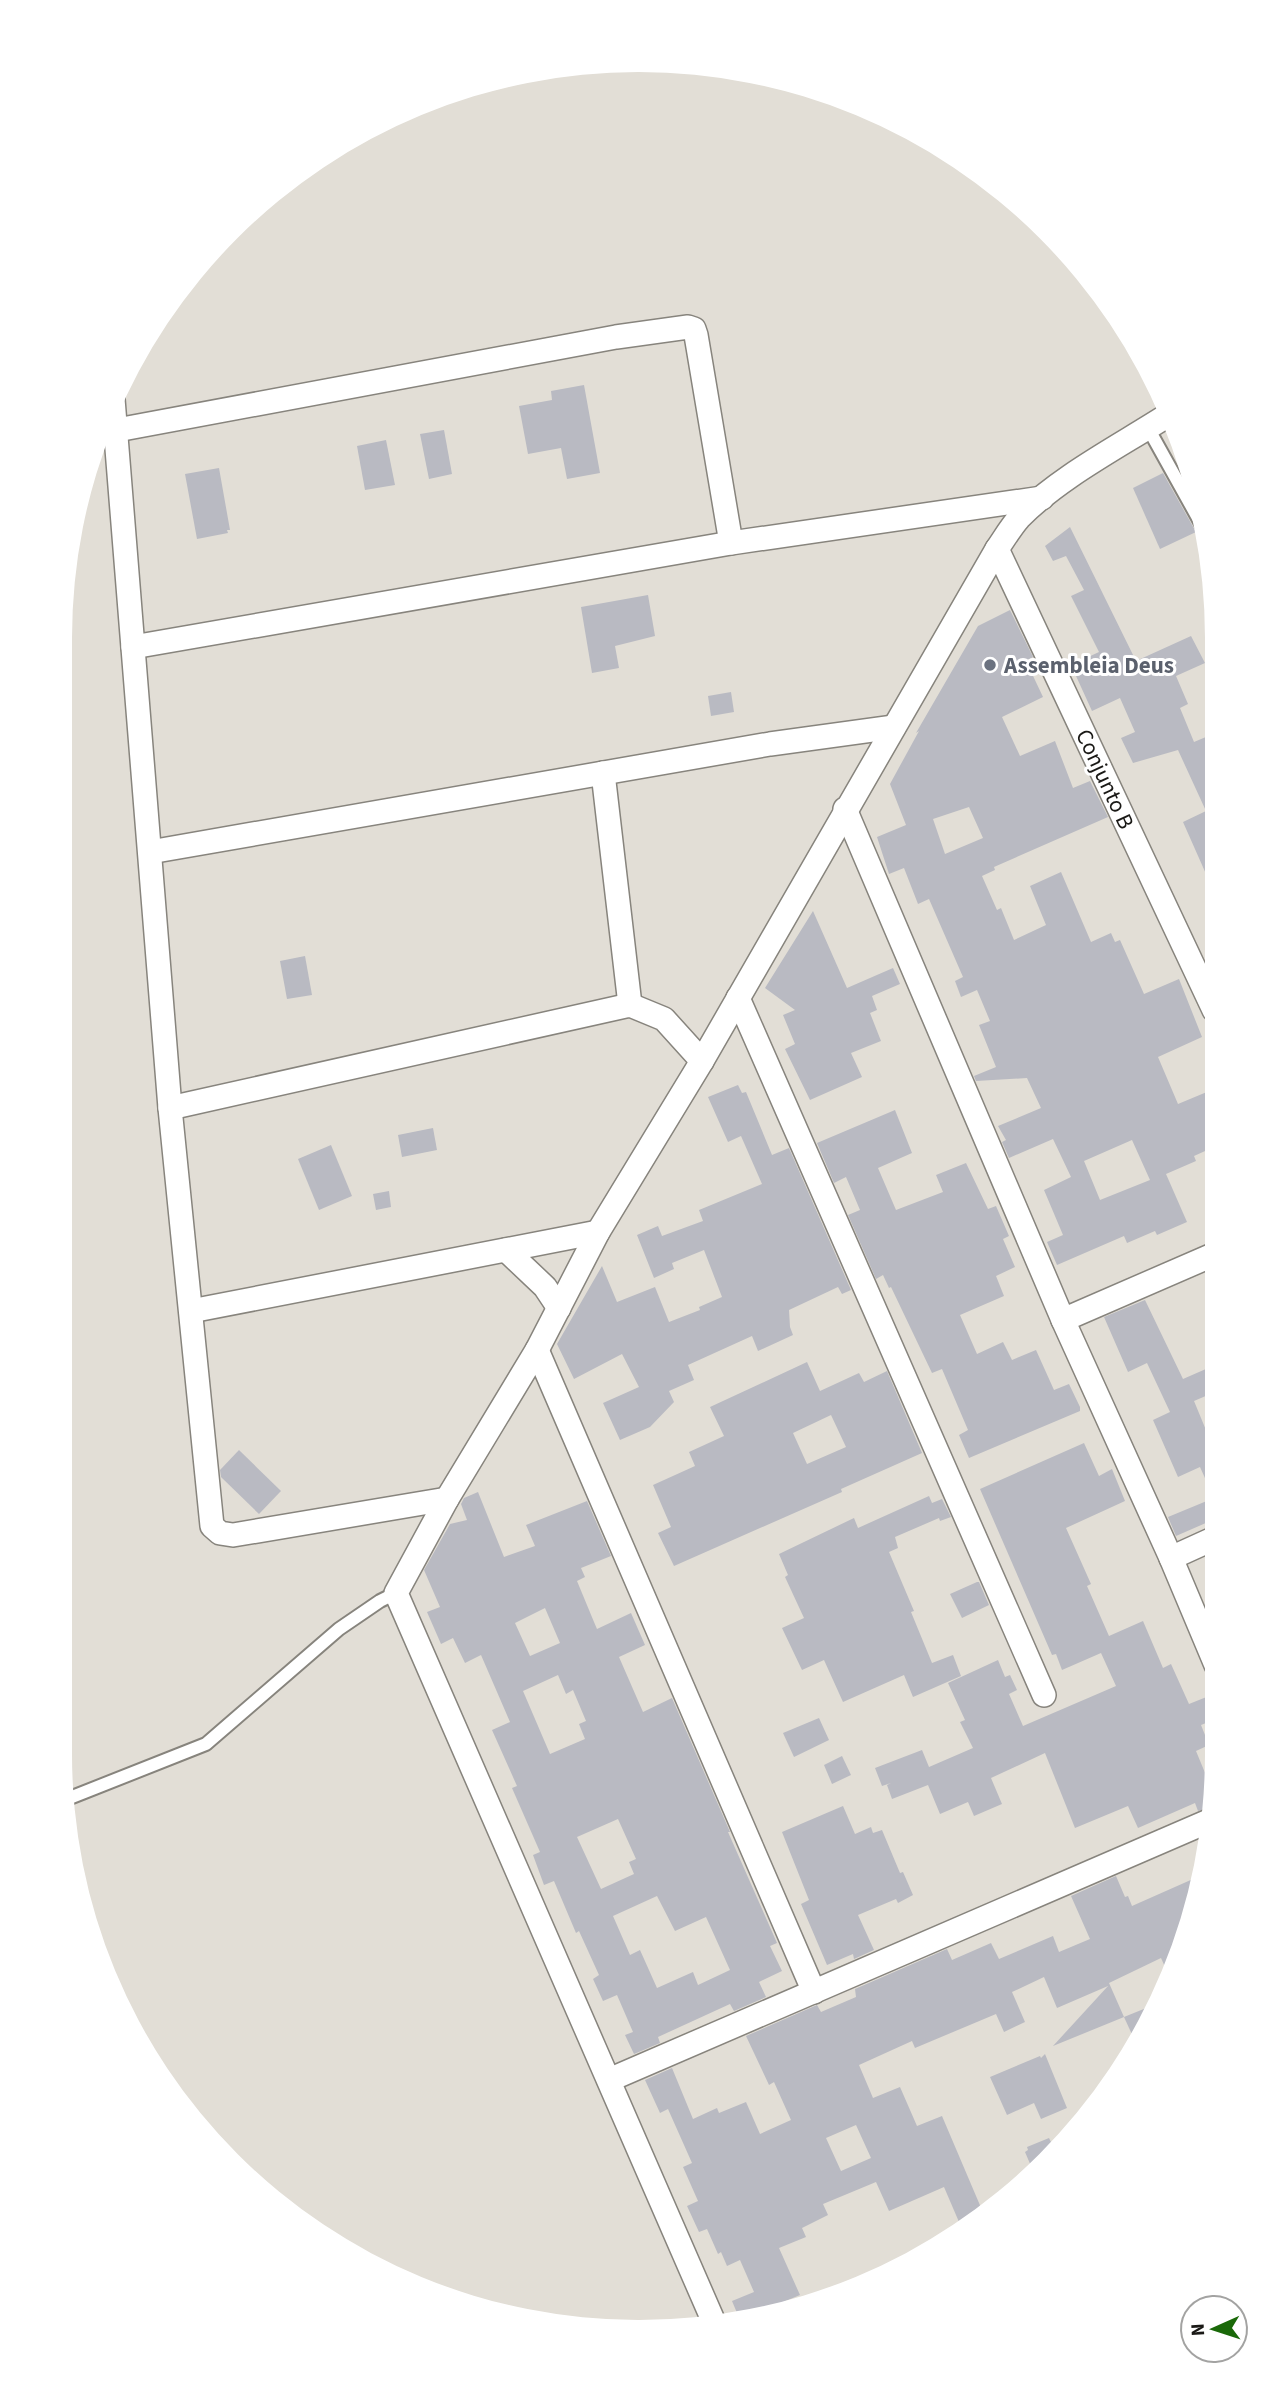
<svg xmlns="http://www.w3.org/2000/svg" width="1277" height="2392" viewBox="0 0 1277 2392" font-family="'Source Sans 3',sans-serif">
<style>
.building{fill:#b9bac2;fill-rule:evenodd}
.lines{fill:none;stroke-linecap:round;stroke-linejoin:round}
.service-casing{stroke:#87847d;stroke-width:16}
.minor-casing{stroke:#87847d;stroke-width:26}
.service{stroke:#fff;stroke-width:12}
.minor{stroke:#fff;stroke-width:23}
.worship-dot{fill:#6b7280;stroke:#fff;stroke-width:2.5}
.labels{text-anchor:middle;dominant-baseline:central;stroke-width:6;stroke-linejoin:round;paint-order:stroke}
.worship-label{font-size:23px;font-weight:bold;fill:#5b616d;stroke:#fff;text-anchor:start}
.street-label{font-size:23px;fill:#1a1916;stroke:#fff}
</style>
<rect width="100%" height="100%" fill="#e2ded6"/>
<g class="building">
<polygon points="584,385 600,473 567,479 561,448 528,454 519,406 552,400 551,391"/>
<polygon points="444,430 452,474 429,479 420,434"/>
<polygon points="386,440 395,485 365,490 357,446"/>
<polygon points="219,468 230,530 227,530 228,533 197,539 185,474"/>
<polygon points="1163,473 1196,532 1160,549 1133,488"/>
<polygon points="1070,527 1136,661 1191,636 1205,663 1176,676 1188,704 1180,708 1194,742 1213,734 1214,892 1183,822 1206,811 1178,750 1133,763 1121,738 1135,732 1120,698 1092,711 1071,665 1099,652 1071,596 1084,590 1066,556 1053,561 1045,546"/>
<polygon points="648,595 655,636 615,646 619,668 592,673 581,607"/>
<path d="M1010 610 1033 657 1026 661 1043 697 1002 717 1020 756 1055 741 1073 788 1090 781 1108 817 994 867 995 870 982 876 997 910 1001 908 1014 940 1046 925 1030 886 1061 872 1091 942 1111 933 1115 942 1120 940 1144 994 1179 979 1202 1037 1158 1057 1178 1104 1214 1089V1104L1209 1107 1214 1119V1147L1194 1156 1196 1161 1166 1174 1187 1222 1157 1235 1155 1231 1127 1243 1124 1236 1057 1265 1047 1242 1063 1235 1044 1190 1071 1177 1053 1139 1009 1158 1002 1142 1006 1140 998 1126 1041 1108 1027 1078 976 1081 974 1076 996 1067 979 1025 990 1021 977 990 961 997 955 981 963 977 929 899 918 904 904 868 889 874 877 837 906 825 890 784 919 731 916 733 978 626ZM969 807 983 838 945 854 933 819ZM1132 1140 1150 1180 1100 1200 1084 1161Z"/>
<polygon points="731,692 734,712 711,716 708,696"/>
<polygon points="813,911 847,988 893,968 900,984 872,996 877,1010 870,1013 881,1041 851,1053 862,1077 810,1100 785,1049 795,1044 783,1015 795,1010 765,988"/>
<polygon points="305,956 312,995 287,999 280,961"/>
<polygon points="738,1085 742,1093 746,1092 772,1155 789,1148 851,1290 842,1294 838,1287 789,1310 790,1327 793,1335 758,1351 752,1336 688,1365 694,1380 669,1391 674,1402 650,1427 620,1440 603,1403 639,1387 622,1354 574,1379 557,1344 602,1266 617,1302 655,1287 669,1322 700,1310 699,1307 722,1297 704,1250 672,1263 674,1269 654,1278 637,1235 658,1226 662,1236 703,1221 699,1210 762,1184 741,1136 728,1142 708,1097"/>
<polygon points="895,1110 912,1153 878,1168 896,1210 943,1192 936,1175 966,1163 988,1209 996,1206 1009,1236 1003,1239 1015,1267 996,1276 1004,1296 960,1315 977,1354 1003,1342 1012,1360 1036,1350 1054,1390 1069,1384 1080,1407 1080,1411 969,1458 959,1435 968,1430 942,1369 932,1373 891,1287 889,1288 883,1275 876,1279 848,1215 860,1210 846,1177 834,1183 817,1143"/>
<polygon points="433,1128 437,1150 402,1157 398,1135"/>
<polygon points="331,1145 352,1196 319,1210 298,1159"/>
<polygon points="389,1191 391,1207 376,1210 373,1194"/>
<polygon points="1145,1300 1183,1379 1215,1365 1215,1392 1194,1401 1208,1435 1215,1432 1215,1519 1176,1536 1168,1517 1214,1498 1200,1467 1178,1477 1153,1420 1170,1412 1147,1363 1128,1372 1104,1317"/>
<path d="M807 1362 820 1391 859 1373 864 1382 887 1371 922 1453 841 1489 842 1492 674 1566 658 1533 671 1527 653 1485 695 1466 689 1452 724 1436 710 1407ZM831 1415 846 1447 807 1464 793 1433Z"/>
<polygon points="1084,1443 1099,1476 1112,1469 1125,1501 1066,1528 1091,1584 1087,1586 1109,1636 1143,1621 1163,1668 1171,1664 1189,1704 1209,1696 1216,1712 1216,1719 1201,1725 1209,1745 1196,1751 1215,1797 1214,1806 1198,1811 1195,1803 1138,1828 1128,1806 1075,1828 1045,1753 991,1778 1002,1804 974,1816 968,1802 940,1814 928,1785 892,1799 887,1785 891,1783 882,1786 875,1768 922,1750 929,1767 973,1748 960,1722 965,1720 948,1683 998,1660 1005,1677 1010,1675 1017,1690 1009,1694 1023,1726 1116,1686 1101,1653 1062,1670 1056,1654 1052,1655 980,1489"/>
<polygon points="239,1450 281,1491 259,1514 221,1477 220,1470"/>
<path d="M478 1492 504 1557 535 1546 526 1525 587 1501 611 1556 581 1568 585 1577 577 1581 594 1622 597 1629 631 1613 645 1645 619 1657 643 1712 672 1698 730 1832H728L777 1943 770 1946 782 1971 759 1982 766 1997 734 2011 730 2004 658 2037 660 2043 634 2054 625 2035 633 2032 617 1995 603 2001 593 1979 599 1975 579 1931 576 1933 554 1881 544 1885 533 1855 540 1852 512 1788 517 1786 492 1730 510 1722 481 1655 465 1663 453 1638 441 1644 427 1612 440 1607 424 1570 450 1524 467 1520 461 1504 464 1498ZM545 1608 560 1643 530 1656 515 1623ZM558 1675 566 1694 573 1690 586 1721 579 1724 585 1739 550 1754 523 1691ZM618 1819 636 1859 629 1862 634 1874 601 1889 577 1837ZM657 1896 675 1931 706 1917 730 1970 698 1985 693 1972 657 1988 640 1950 630 1955 613 1916Z"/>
<polygon points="929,1496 932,1503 942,1499 951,1517 940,1521 939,1518 895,1537 898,1548 889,1552 914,1611 911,1612 932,1663 953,1655 961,1676 913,1697 904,1675 843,1702 824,1660 802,1670 782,1628 804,1618 785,1577 788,1575 779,1554 854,1518 858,1528"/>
<polygon points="977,1582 979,1582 989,1605 962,1618 950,1594"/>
<polygon points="819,1718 829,1740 794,1757 783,1733"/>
<polygon points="842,1756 851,1775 832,1784 824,1765"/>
<polygon points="843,1806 855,1834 871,1827 873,1833 882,1830 900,1873 903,1872 913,1895 898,1903 896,1899 858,1915 874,1950 854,1959 853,1954 827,1965 801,1904 809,1900 782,1832"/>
<path d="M1202 1875 1198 1903 1170 1978 1161 1958 1109 1983 1124 2017 1053 2046 1108 1986 1057 2008 1044 1977 1012 1992 1025 2022 1004 2032 996 2014 915 2048 912 2041 859 2065 873 2098 900 2087 917 2126 942 2116 982 2210 959 2222 944 2187 889 2211 876 2182 823 2204 828 2215 802 2228 806 2237 779 2248 800 2295 740 2320 732 2301 754 2292 740 2260 727 2266 721 2252 718 2254 707 2229 699 2232 687 2206 698 2201 683 2167 692 2163 668 2109 660 2113 645 2080 672 2068 693 2119 717 2108 719 2113 746 2102 760 2134 791 2120 774 2082 769 2085 746 2036 817 2005 821 2012 856 1997 855 1989 947 1949 952 1960 991 1943 999 1959 1053 1936 1059 1952 1090 1939 1071 1896 1116 1876 1125 1897 1128 1896 1132 1906ZM856 2125 871 2158 841 2171 826 2138Z"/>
<polygon points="1161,2002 1158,2010 1135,2041 1124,2017"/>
<polygon points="1045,2054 1067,2108 1041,2119 1034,2103 1007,2115 990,2077 1040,2056 1041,2058"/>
<polygon points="1049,2138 1056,2152 1048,2163 1034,2173 1025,2152 1028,2150 1027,2147"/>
</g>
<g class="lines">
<defs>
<g id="service">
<polyline points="1148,428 1203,527"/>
<polyline points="67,1799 206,1744 339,1629 380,1601 396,1593"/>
</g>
<g id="minor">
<polyline points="113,399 170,1108 212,1526 220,1533 233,1535 447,1499"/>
<polyline points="117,430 616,337 688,327 694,329 696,335 731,543"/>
<polyline points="997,549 1214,1010"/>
<polyline points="133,647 731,543 1042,498"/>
<polyline points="603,773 630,1005"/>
<polyline points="845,809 1063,1320 1171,1558 1216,1665"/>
<polyline points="150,852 770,744 894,727"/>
<polyline points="738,998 1044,1695"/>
<polyline points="170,1108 630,1005 664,1019 702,1061"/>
<polyline points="506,1250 545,1287 559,1308"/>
<polyline points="191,1311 598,1232"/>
<polyline points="1063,1320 1215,1254"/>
<polyline points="537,1350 814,1992"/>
<polyline points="1171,1558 1215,1538"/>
<polyline points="609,2080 1211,1820"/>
<path d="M716 2327 396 1593 447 1499 537 1350 598 1232 702 1061 997 549C1004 539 1011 527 1019 518 1060 476 1122 445 1171 413"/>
</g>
</defs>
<use href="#service" class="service-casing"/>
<use href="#minor" class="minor-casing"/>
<use href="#service" class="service"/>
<use href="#minor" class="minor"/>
</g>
<circle class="worship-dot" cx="990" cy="665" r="7"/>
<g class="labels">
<g class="worship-label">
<text x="1004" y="665">Assembleia Deus</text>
</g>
<g class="street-label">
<text transform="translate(1105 779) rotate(65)">Conjunto B</text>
</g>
</g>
<path d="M0 0H1277V2392H0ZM638 72H639A566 566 0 0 1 1205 638V1754A566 566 0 0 1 639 2320H638A566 566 0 0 1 72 1754V638A566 566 0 0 1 638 72Z" fill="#fff" fill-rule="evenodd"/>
<g transform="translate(1214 2329) rotate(267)"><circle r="33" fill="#ffffff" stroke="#a3a3a2" stroke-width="2"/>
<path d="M0-5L12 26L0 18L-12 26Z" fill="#1a6909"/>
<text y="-10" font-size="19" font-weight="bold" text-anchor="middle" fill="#1a1916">N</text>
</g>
</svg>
